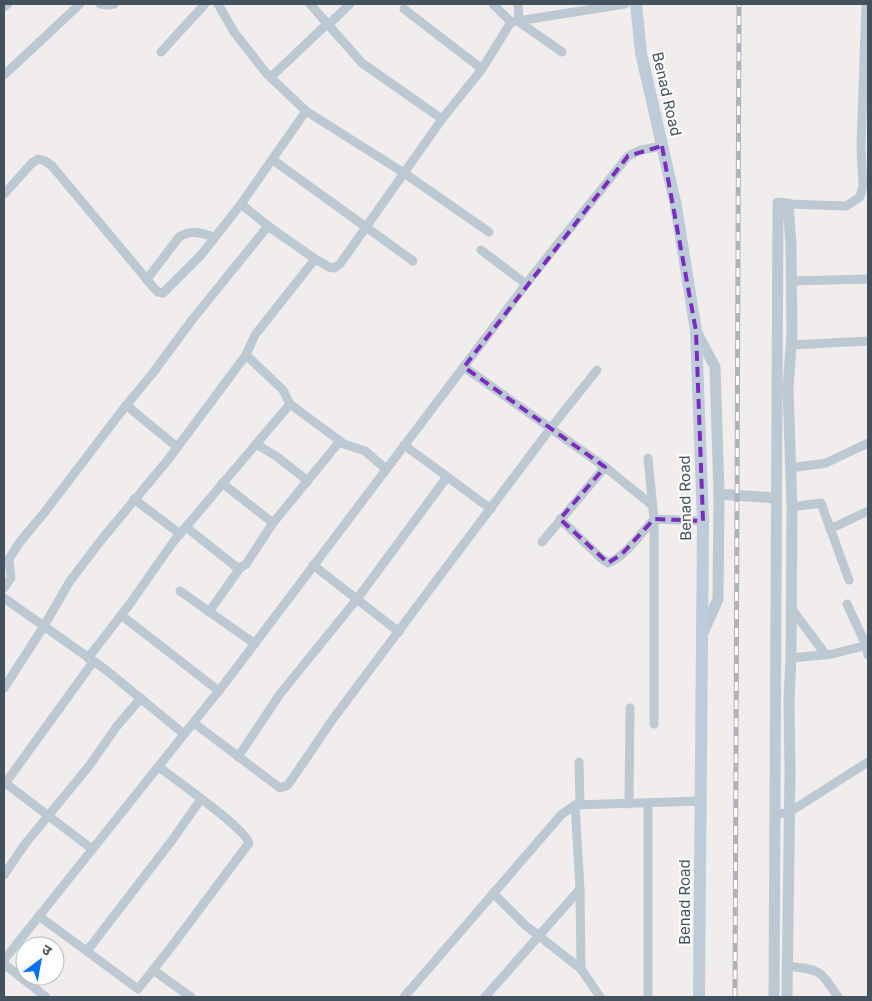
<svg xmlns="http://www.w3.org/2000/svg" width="872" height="1001" viewBox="0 0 872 1001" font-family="Inter,'Noto Sans Devanagari',sans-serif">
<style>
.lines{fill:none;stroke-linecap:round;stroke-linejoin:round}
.minor{stroke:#bcc9d2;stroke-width:9}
.tertiary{stroke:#bcc9d2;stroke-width:11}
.secondary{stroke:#beccd9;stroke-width:12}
.rail-casing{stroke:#afb3b9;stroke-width:5}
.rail{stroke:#fff;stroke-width:3;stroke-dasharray:9;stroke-linecap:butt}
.marked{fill:none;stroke:#7b2cbf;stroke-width:4;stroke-dasharray:10 6;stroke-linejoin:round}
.labels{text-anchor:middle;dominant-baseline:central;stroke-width:4;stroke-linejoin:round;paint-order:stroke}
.street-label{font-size:15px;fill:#44525d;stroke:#fff}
</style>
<rect width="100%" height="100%" fill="#f1eded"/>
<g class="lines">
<g class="minor">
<polyline points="100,4 109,5 114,4"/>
<polyline points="218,4 234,32 267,74 306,111 404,173 489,232"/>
<polyline points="310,4 362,63 442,119"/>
<polyline points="518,4 519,22 562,52"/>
<polyline points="4,7 8,4"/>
<polyline points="404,9 482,69"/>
<polyline points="511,22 625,4"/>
<polyline points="329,24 350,4"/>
<polyline points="161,52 205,4"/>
<polyline points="4,75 80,4"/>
<polyline points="271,77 328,23"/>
<polyline points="273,160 413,261"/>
<polyline points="4,194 32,163 38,159 45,161 52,166 154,288 158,292 163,293 201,255 241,204 306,111"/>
<polyline points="241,204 268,226"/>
<polyline points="788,204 846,206 860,197 863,186 861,147 866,4"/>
<polyline points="481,250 526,284"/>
<polyline points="315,259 329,267 334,268 340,264 442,119 482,69 511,22 493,4"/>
<path d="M147 279 179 237C191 229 202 233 214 237"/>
<polyline points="791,281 868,279"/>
<polyline points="791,345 868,341"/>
<polyline points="246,355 283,390 290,404 344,444 365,451 386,469"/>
<polyline points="464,367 605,467 652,505"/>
<polyline points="126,405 177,447"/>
<polyline points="256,444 276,456 308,481"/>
<polyline points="404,445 491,509"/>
<polyline points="648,458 654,519 654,724"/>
<polyline points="790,468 826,463 868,443"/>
<polyline points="222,483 273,523"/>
<polyline points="134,499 180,534"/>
<polyline points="792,507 821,503 849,580"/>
<path d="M560 519 601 558 608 563C624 558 642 532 654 519L703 521"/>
<polyline points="186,527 235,566 240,568 246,564 273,523 340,441"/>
<polyline points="830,529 868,511"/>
<polyline points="542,542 605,467"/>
<polyline points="313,565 399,632"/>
<polyline points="4,588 11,578 9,559 19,543 44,513 124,408 152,374 192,320 268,226 315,259 255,335 246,355 167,461 102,539 70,581 44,626 4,688"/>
<polyline points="180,591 255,644"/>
<polyline points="4,598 106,670 184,734"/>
<polyline points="847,604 866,645 868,655"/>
<polyline points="791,608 826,655"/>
<polyline points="209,612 240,568"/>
<polyline points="121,615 219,691"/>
<polyline points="88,658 129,605 174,541 290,404"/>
<polyline points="791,658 832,654 868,645"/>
<polyline points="194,723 280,788 288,785 333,719 424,597 550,429 597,370"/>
<polyline points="238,757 280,694 357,599 447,477"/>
<polyline points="579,762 580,805"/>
<polyline points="4,782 92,849"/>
<polyline points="4,785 93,662"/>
<polyline points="648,803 648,997"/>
<polyline points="629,804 630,708"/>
<polyline points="575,805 701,801"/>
<polyline points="775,814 788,813 868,762"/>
<polyline points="4,875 25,844 89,766 117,726 141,698"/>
<polyline points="493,893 525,925 581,969 600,997"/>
<path d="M39 916 138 989 172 946 249 843C245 828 174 779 159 767"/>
<polyline points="87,951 173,839 201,799"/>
<polyline points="4,960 225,683 533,275 628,156 641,150 662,146"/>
<polyline points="4,964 46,997"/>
<path d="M787 966C821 970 819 969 838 997"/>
<polyline points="153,970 191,997"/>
<polyline points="404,997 561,815 575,805 580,889 581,969"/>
<polyline points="485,997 580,889"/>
</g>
<g class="tertiary">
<polyline points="696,331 715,367 719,494 718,599 703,633"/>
<polyline points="719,494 776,498"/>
<polyline points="774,997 778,203 788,204 791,245 792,333 788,388 792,507 791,658 789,699 790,772 787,997"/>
</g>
<polyline class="secondary" points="636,4 641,53 676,206 696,331 703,521 699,997"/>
<defs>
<polyline id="rail" points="735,997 739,4"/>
</defs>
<use href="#rail" class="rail-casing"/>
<use href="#rail" class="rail"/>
</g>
<path class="marked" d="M662 146 696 331 703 521 654 519 622 554 608 563 560 519 605 467 464 367 628 156Z"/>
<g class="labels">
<g class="street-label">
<text transform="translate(667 94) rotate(77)">Benad Road</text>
<text transform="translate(685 498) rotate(-91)">Benad Road</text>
<text transform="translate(684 902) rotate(-90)">Benad Road</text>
</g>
</g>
<rect width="872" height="1001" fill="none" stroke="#44525d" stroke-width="10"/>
<g transform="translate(40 961) rotate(32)"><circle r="24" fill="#ffffff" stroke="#b4babe"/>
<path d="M0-4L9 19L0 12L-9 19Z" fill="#0472f4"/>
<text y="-8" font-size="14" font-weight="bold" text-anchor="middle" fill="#44525d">उ</text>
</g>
</svg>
